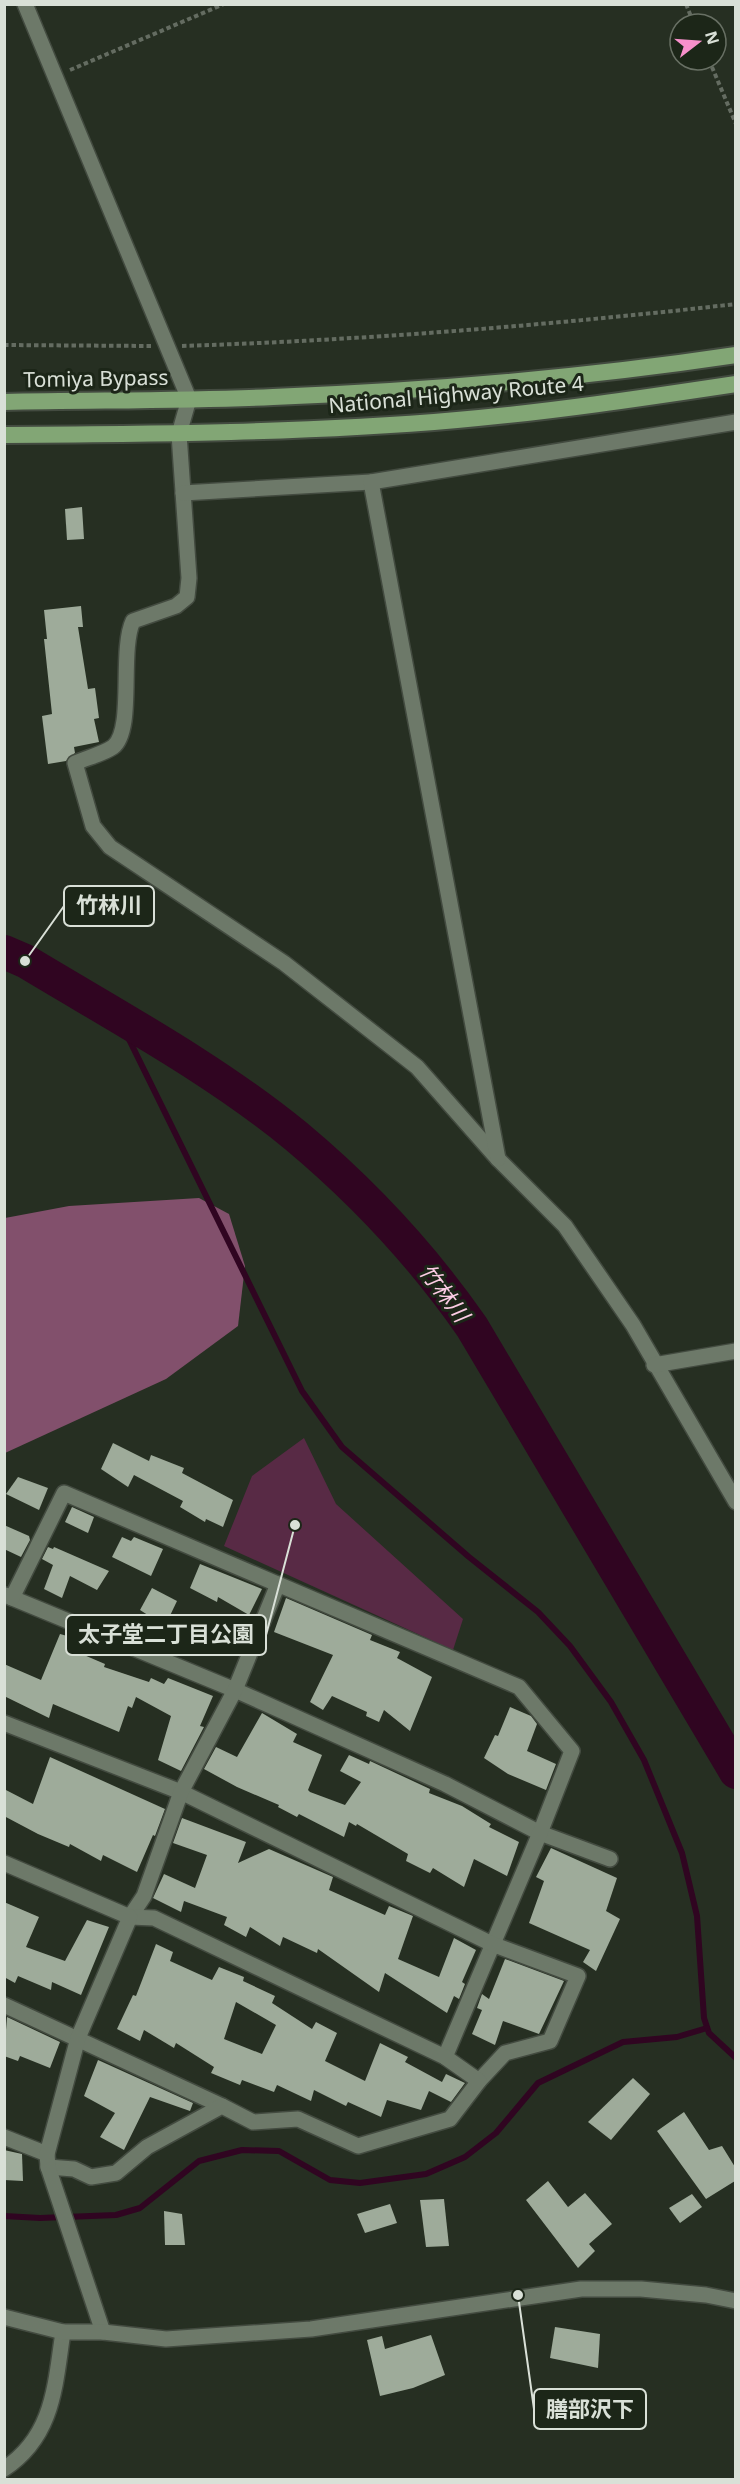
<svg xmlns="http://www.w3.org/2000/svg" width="740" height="2484" viewBox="0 0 740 2484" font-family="'Noto Sans','Noto Sans JP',sans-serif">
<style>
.green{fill:#582a45}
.forest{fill:#82506c}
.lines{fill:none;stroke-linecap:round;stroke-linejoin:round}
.stream{stroke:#300521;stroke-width:6}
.river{stroke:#300521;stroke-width:34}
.building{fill:#9eab9a;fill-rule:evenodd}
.minor-casing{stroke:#434b40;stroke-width:18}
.tertiary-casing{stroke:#434b40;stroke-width:18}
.trunk-casing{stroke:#434b40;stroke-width:20}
.path{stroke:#646c61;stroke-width:4;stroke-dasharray:4.5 3;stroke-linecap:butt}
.minor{stroke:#6d7969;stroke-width:15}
.tertiary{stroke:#6d7969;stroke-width:15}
.trunk{stroke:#82a675;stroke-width:16}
.labels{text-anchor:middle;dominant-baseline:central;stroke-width:6;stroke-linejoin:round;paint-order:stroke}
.street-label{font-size:21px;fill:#d9e0d7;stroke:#1c2618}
.water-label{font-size:22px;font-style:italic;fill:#fdcce5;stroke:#1c2618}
.leader{fill:none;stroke:#d9e0d7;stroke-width:2}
.callout-dot{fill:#d9e0d7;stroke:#1c2618;stroke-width:2}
.callout{fill:#1c2618;stroke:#d9e0d7;stroke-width:2}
.callout-label{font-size:22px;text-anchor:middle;font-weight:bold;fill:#d9e0d7}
</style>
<rect width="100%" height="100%" fill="#262f22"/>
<polygon class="green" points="304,1438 336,1504 463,1619 453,1650 224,1546 252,1476"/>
<polygon class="forest" points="199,1198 229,1214 245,1266 238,1326 166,1379 5,1453 5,1218 69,1206"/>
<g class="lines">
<g class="stream">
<polyline points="118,1017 302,1391 342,1447 469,1557 538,1612 570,1646 611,1702 644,1760 682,1853 697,1916 704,2018 709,2033 736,2058"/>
<polyline points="4,2216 40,2218 116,2215 140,2208 199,2161 242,2150 279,2151 330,2180 360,2183 426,2174 465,2157 496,2133 538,2083 623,2042 677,2037 707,2028"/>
</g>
<path class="river" d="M4 952 25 961C116 1016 213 1068 296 1136 363 1192 422 1255 472 1327L736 1772"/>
</g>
<g class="building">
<polygon points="82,507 84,539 67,540 65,509"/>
<polygon points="81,606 83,627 78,627 88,689 95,688 99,718 94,719 99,742 74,747 75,753 66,761 48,764 42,716 52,714 44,639 47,639 44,610"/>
<polygon points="113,1443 149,1461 151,1455 184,1468 182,1473 233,1500 223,1527 206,1519 205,1522 180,1507 183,1501 134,1475 128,1487 101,1469"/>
<polygon points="18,1477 48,1488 39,1510 6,1494"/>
<polygon points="72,1507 94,1517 88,1533 65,1522"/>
<polygon points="4,1525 29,1536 30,1540 21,1557 4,1549"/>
<polygon points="122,1537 131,1541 134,1537 163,1549 151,1576 112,1557"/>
<polygon points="48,1547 53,1549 54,1547 109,1571 97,1590 70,1576 62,1598 44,1589 53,1565 42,1559"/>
<polygon points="200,1564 262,1589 249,1615 218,1597 217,1602 190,1588"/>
<polygon points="152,1588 177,1601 165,1626 140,1610"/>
<polygon points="286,1598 372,1635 370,1640 400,1652 397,1658 432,1677 410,1731 384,1710 379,1722 366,1716 367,1712 332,1696 323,1710 310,1702 333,1655 274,1632"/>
<polygon points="60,1634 82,1640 77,1652 105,1664 104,1667 149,1682 151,1678 164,1684 168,1678 213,1696 200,1726 204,1727 181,1771 158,1760 171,1716 136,1697 132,1708 128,1706 119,1732 53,1704 49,1718 4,1696 4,1664 41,1680"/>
<polygon points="510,1707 531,1716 537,1724 527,1751 556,1764 546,1790 508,1774 484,1758 495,1735 498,1736"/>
<polygon points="262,1713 297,1734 293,1742 322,1755 308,1790 310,1792 345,1805 361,1782 340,1771 349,1755 369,1764 370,1761 430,1789 429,1793 462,1806 491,1824 489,1827 519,1842 507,1876 474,1859 464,1887 433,1868 430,1873 406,1861 408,1854 357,1824 356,1826 349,1822 344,1837 299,1814 297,1817 278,1807 279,1805 237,1787 204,1769 216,1747 237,1757"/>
<polygon points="50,1757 165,1809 155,1836 153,1835 137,1872 103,1855 101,1861 70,1844 69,1847 38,1834 4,1816 4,1789 33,1804"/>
<polygon points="182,1818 246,1842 238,1863 269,1849 333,1877 329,1890 385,1915 389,1906 413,1916 398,1959 439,1977 454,1938 476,1950 462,1982 465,1984 459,1999 454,1996 447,2013 385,1973 379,1992 318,1949 317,1953 283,1937 280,1946 250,1927 246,1937 224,1925 227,1917 184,1901 181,1912 153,1898 164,1874 195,1888 207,1855 173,1843"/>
<polygon points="551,1848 617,1878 606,1911 620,1919 596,1971 583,1962 590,1950 529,1923 544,1881 536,1877"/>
<polygon points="4,1902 39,1917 26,1947 65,1961 87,1920 109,1927 81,1995 52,1982 51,1990 18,1976 15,1983 4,1977"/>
<path d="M156 1944 173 1952 170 1961 212 1980 219 1967 244 1977 243 1981 275 1996 272 2003 312 2029 316 2022 337 2033 325 2061 365 2081 380 2043 408 2057 405 2062 442 2082 446 2074 465 2083 451 2102 429 2091 421 2110 387 2100 381 2117 348 2102 346 2106 314 2090 311 2101 277 2085 274 2092 242 2080 240 2085 211 2073 214 2067 176 2043 174 2048 144 2030 140 2041 117 2029 133 1995 136 1996ZM236 2002 276 2025 262 2054 224 2039Z"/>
<polygon points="505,1959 564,1981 539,2034 503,2021 495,2045 472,2034 482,2010 477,2008 482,1994 489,1999"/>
<polygon points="7,2017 60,2042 50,2068 20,2056 18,2061 4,2056"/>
<polygon points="98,2060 193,2103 190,2111 150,2097 124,2150 100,2137 115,2113 84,2096"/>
<polygon points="633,2078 650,2094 611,2140 588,2122"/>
<polygon points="684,2112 709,2150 722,2146 735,2167 735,2181 706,2199 657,2131"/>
<polygon points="4,2150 22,2154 23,2181 4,2180"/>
<polygon points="548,2181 568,2207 585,2193 612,2224 589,2244 595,2251 578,2268 526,2200"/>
<polygon points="692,2194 702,2207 680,2223 669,2208"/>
<polygon points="444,2199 449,2246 426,2247 420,2200"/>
<polygon points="390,2204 397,2223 365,2233 357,2214"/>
<polygon points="164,2211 182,2214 185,2245 165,2245"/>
<polygon points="555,2327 600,2334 598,2368 550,2358"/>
<polygon points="431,2335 445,2375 413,2388 380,2396 367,2340 382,2336 385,2349"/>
</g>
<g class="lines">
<defs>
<g id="minor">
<path d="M25 4 189 399 179 434 189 578 187 597 176 606 133 621C119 651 135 730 113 747 103 754 86 758 75 763L93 826 110 847 284 963 417 1067 498 1159 565 1226 633 1325 736 1502"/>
<polyline points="183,493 371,482"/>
<polyline points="498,1159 371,482 736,422"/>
<polyline points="654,1365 736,1351"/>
<polyline points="5,1595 235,1690 445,1784 540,1833 610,1859"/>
<polyline points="12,1598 64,1493 519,1687 572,1751 540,1833 445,2057"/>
<polyline points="4,1723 181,1792 492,1944 578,1976 550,2041 505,2053 479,2081"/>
<polyline points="130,1917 144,1896 181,1792 235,1690 278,1584"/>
<polyline points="4,2005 222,2106"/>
<polyline points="4,2137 47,2154"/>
<polyline points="48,2167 74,2169 91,2177 116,2173 147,2147 222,2106 253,2122 298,2119 358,2146 450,2119 479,2081 445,2057 154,1918 130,1917"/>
<path d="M4 2469C54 2436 55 2385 63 2332"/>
</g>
<g id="tertiary">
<polyline points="4,1863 130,1917 78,2038 47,2154 48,2167 103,2332"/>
<polyline points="4,2317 63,2332 103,2332 166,2339 311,2329 581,2289 641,2289 706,2295 736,2301"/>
</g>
<g id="trunk">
<path d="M4 402C94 400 184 401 273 397 428 391 582 378 736 355"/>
<path d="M4 435C155 434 307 433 457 420 550 412 643 398 736 384"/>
</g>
</defs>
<use href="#minor" class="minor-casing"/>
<use href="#tertiary" class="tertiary-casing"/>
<use href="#trunk" class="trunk-casing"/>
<g class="path">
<polyline points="686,4 694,24"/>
<polyline points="709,60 736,124"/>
<polyline points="70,70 224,4"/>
<polyline points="4,345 151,346"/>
<path d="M182 346C367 340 552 325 736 304"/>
</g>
<use href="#minor" class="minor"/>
<use href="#tertiary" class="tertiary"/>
<use href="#trunk" class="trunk"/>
</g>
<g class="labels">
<g class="street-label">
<text transform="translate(96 378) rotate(-1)">Tomiya Bypass</text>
<text transform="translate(456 394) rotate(-5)">National Highway Route 4</text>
</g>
<g class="water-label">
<text transform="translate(445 1292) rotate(53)">竹林川</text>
</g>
</g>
<path class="leader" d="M25 961L64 906M295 1525L266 1635M518 2295L534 2409"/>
<g class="callout-dot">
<circle cx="25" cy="961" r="6"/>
<circle cx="295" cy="1525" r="6"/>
<circle cx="518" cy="2295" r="6"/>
</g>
<g class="callout">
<rect x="64" y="886" width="90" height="40" rx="6"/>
<rect x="66" y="1615" width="200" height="40" rx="6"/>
<rect x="534" y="2389" width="112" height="40" rx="6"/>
</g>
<g class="callout-label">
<text x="109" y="913">竹林川</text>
<text x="166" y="1642">太子堂二丁目公園</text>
<text x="590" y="2417">膳部沢下</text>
</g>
<rect width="740" height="2484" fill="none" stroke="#d9e0d7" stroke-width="12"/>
<g transform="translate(698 42) rotate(73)"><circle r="28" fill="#1c2618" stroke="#687064" stroke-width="1.5"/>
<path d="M0-4.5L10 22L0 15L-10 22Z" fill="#f890cb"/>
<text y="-9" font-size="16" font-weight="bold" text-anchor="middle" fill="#d9e0d7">N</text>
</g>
</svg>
